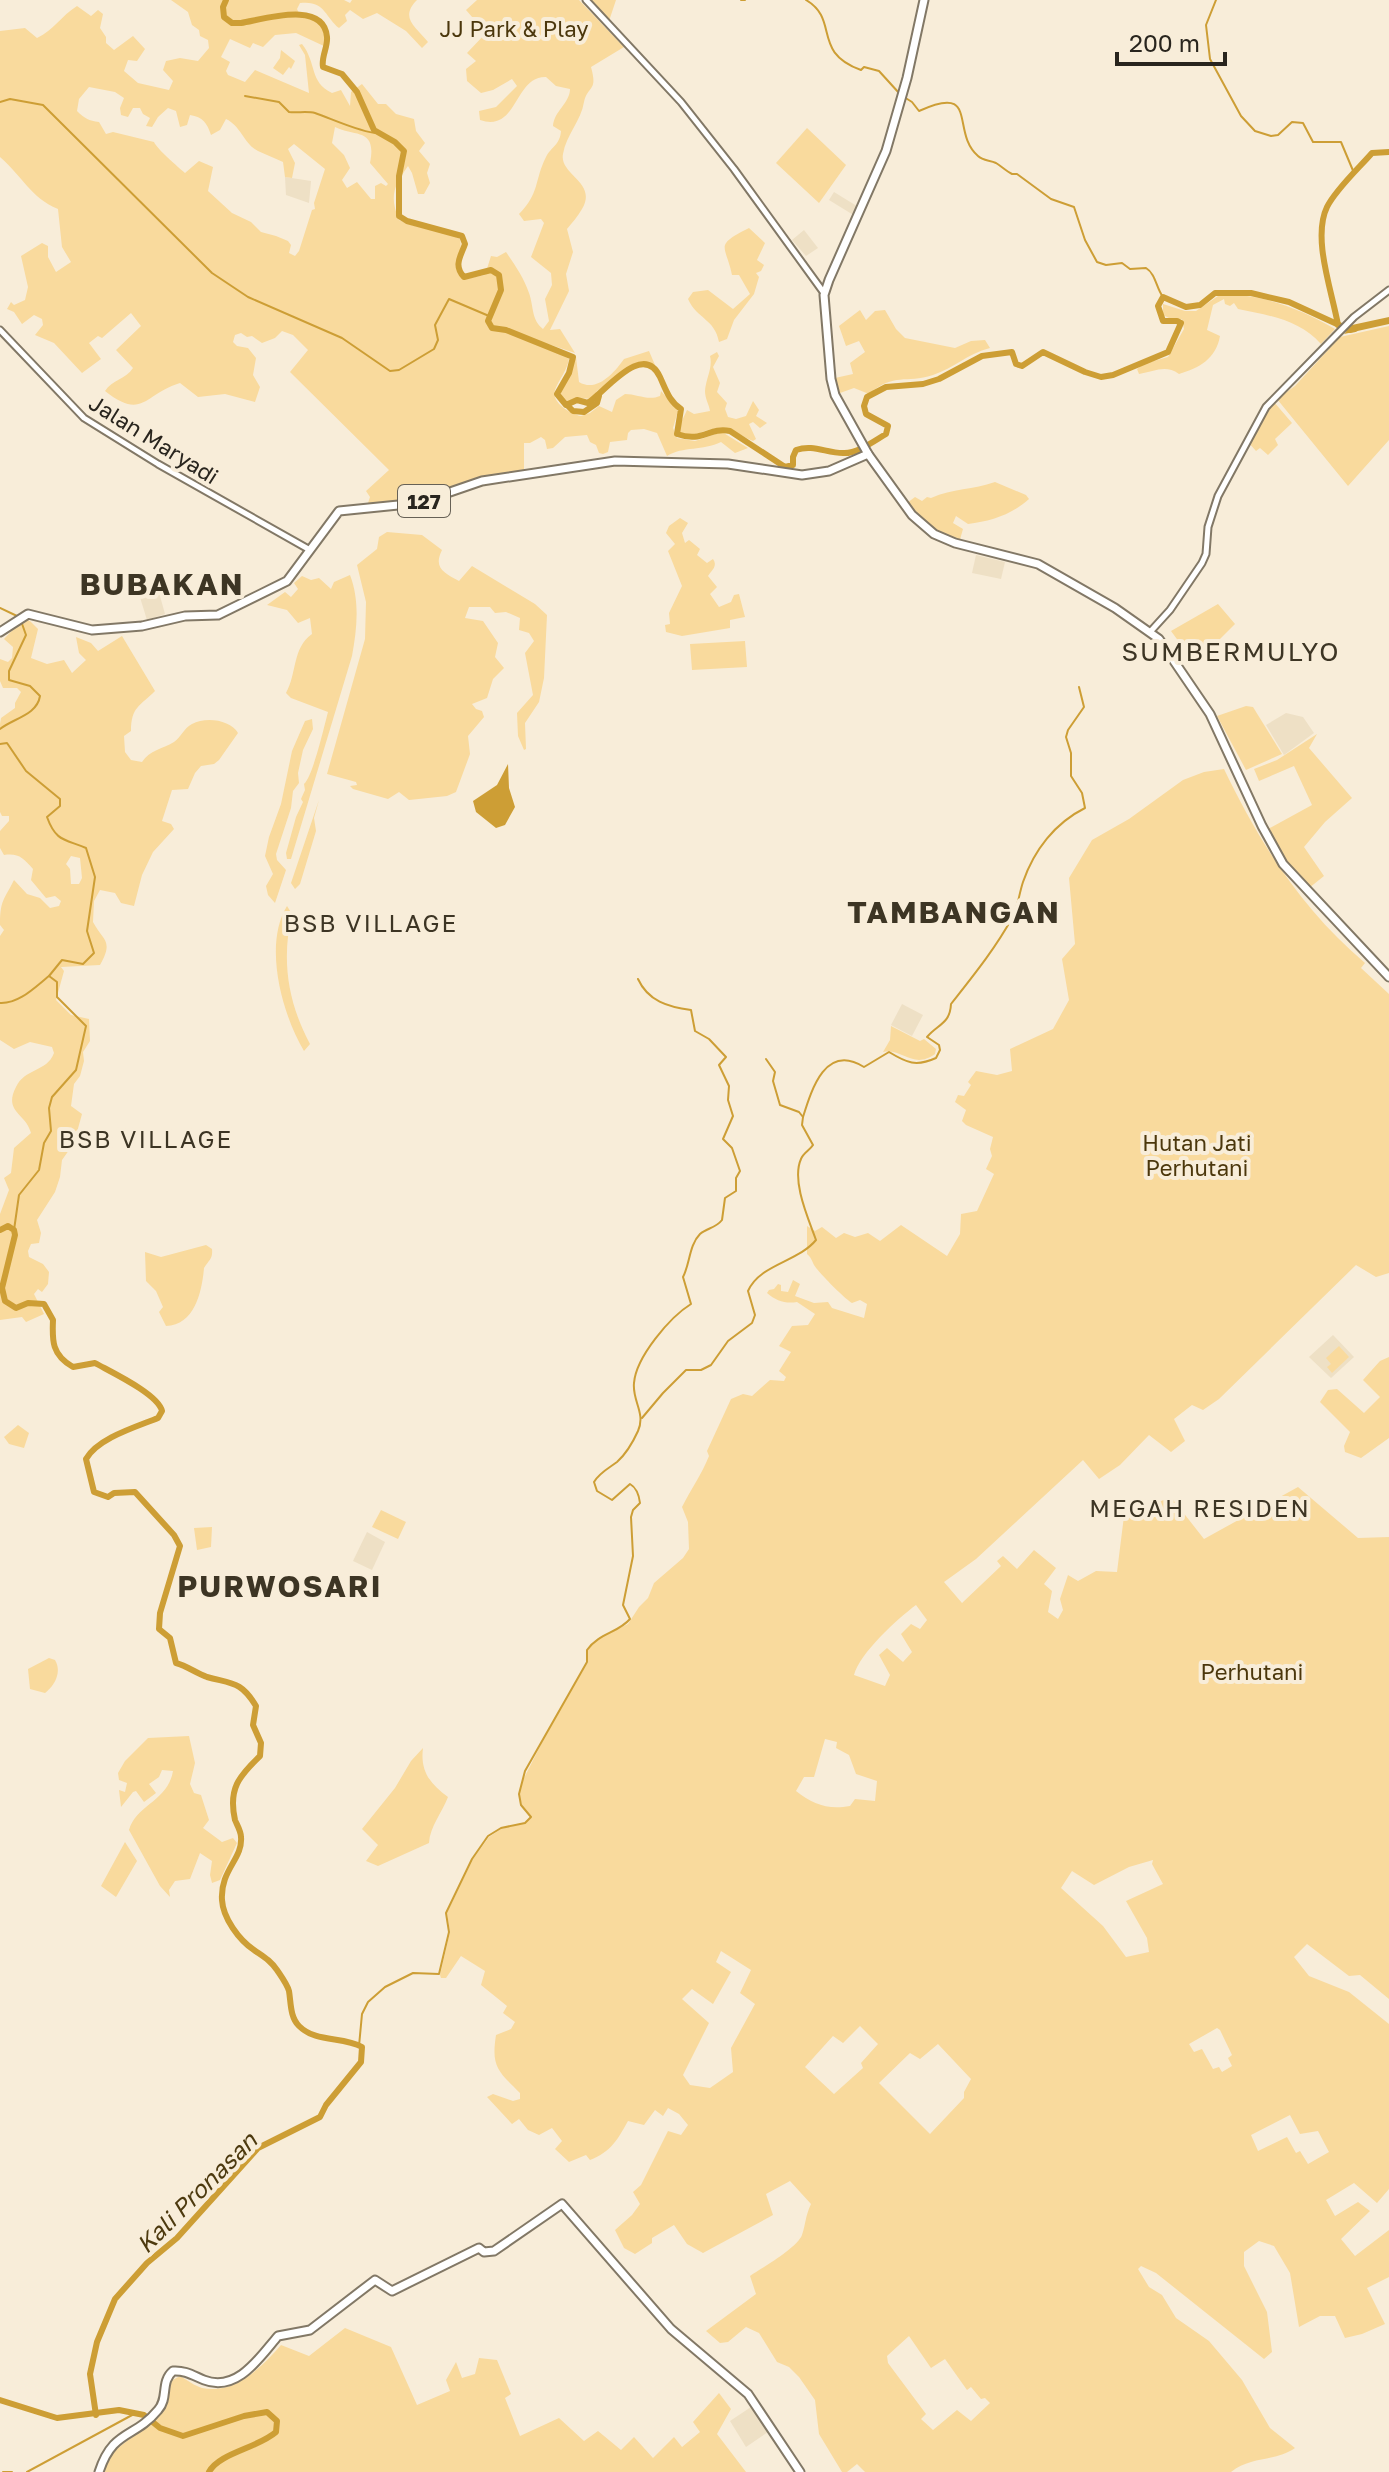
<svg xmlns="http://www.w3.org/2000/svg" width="1389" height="2472" viewBox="0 0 1389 2472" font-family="'Golos Text',sans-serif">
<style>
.built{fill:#eee0c5}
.green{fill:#f9da9d;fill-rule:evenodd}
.water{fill:#cd9e35}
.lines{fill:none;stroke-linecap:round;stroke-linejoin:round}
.stream{stroke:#cd9e35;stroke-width:2}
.river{stroke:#cd9e35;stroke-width:6}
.minor-casing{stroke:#827866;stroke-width:9}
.major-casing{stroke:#827866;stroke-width:11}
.minor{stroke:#fff;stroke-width:5}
.major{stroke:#fff;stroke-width:7}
.labels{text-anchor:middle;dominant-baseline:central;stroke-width:8;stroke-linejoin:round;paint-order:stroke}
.shield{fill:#f8edd9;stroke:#676156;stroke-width:2}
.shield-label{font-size:20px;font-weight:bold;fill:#29251e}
.park-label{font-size:22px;fill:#4b370c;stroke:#f8edd9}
.street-label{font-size:22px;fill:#29251e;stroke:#f8edd9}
.neighbourhood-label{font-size:24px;letter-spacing:2px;fill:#3d3524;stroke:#f8edd9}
.water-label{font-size:24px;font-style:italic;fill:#4d3a0f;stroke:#f8edd9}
.quarter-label{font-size:26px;letter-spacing:2px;fill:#3d3524;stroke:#f8edd9}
.district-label{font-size:30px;font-weight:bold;letter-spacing:2px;fill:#3d3524;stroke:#f8edd9}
</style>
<rect width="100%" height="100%" fill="#f8edd9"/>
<g class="built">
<polygon points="285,177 311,181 309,203 286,195"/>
<polygon points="834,192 860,208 855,216 829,200"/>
<polygon points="804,230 818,248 806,256 792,240"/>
<polygon points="976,555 1005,562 1001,579 972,573"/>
<polygon points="158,589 165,614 147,620 139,594"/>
<polygon points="1286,713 1303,717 1314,733 1284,755 1266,725"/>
<polygon points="902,1004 923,1015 912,1036 891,1025"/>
<polygon points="1333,1335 1354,1357 1331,1378 1309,1357"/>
<polygon points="367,1532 385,1542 372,1570 353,1561"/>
<polygon points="754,2405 771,2430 746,2447 730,2421"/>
</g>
<g class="green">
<path d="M171 0H344L350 3 352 0H417C399 18 416 27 428 42L422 48 406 31 377 13 363 19 350 10 345 15 347 21 339 28C325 17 325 0 300 3L297 9 299 13C318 16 327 28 326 47L296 33 275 35 263 47 253 43 250 48 230 39 221 57 230 62 226 71 228 75 245 82 255 70 309 93 305 55 299 45 302 44C317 63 309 82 332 93L341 90 350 106 351 92 362 84 378 104H386L396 114 414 119 416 131 425 143 419 151 430 164 427 173 430 183 424 194H418L412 173 408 166C394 186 389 196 399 220 418 230 441 228 460 239 464 256 449 265 466 279L485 275 491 256 497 257 506 252C515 265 524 278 529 293 534 307 531 319 543 329L549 321 545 299 552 285 551 273 531 257 544 223 541 219 524 221 519 214C540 193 534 181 546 157 551 147 560 145 561 131L553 126C554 111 570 103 570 89L556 86 546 77C514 76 518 133 480 120L479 111 496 107 517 86 512 79 493 90 481 93 467 81 466 69 476 61 467 53 486 33 466 10 477 0H579L624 47 591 67C598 92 588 85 584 102 581 121 566 135 563 154 559 175 598 182 582 209 578 216 572 223 567 229L573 252 566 274 569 291 550 330 560 329 575 353 548 344 547 347 569 359C567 371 559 379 555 390 551 403 571 414 581 416L590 413 599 406 612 412 616 400 625 394C637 394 648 401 660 396L661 391 678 411 673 428 677 438 695 441 722 432 748 448 735 453 721 442C703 451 683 446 667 456L657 433 644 429 631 430 628 433 627 440 610 442 608 452 603 454 599 453 596 445 590 442 587 435 565 437 553 448 547 449 545 440 541 437 530 443H524V472L482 476 479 480 414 502 372 505 368 503 370 497 366 491 389 470 290 372 308 350 293 335 282 331 275 338 262 343 252 336 247 337 241 333 235 335 233 342 237 346 248 348 256 358 253 375 260 387 255 402 225 394 198 397 180 383C144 394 143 421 105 391 112 380 126 379 133 368L116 350 141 326 131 313 102 338 98 336 89 343 101 359 82 373 54 343 35 335 43 325 42 319 34 315 22 324 14 312 7 309 11 302 14 305 25 300 28 287 21 256 42 243 48 246V257L56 272 71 262 62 247 58 209C30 197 23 177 0 157V31L25 28 37 38C54 30 61 16 77 6L91 16 98 10 103 14 100 28 106 37V43L114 50 133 36 145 49 137 61 128 60 124 71 138 83 169 90 173 81 163 70 166 61 180 58 198 61 209 48 208 40 200 36 199 30 192 25 188 12ZM89 87 115 92 124 98 120 108 121 115 128 117 133 108H140L143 114 150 118 146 126 152 127 158 117 168 108 176 111 180 127 187 125 190 115C203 117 207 123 211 135L220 130 226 119C241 126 244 144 258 151 266 155 275 158 283 162L285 177 292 178 295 163 288 149 294 144 325 169 314 203 315 209 312 210 299 251 295 256 289 253 291 245 288 241 276 236 261 232 251 222 232 213 208 191 213 167 199 161 185 173C177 166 157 149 154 142L113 132 106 134 99 122C89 121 84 118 77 111L79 99ZM335 127C356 137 377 128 370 163L388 184 386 186 381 183 375 186V199H371L357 182 347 188 342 180 350 168 344 155 332 143Z"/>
<polygon points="589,0 616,0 609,21 590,1"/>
<polygon points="281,50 295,61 291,69 289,67 283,75 273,68 280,58"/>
<polygon points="807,128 846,165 819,203 776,163"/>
<path d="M749 228 765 243 757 260 764 265 761 271 756 273 759 277 754 294 734 320 727 339 719 342C715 319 697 319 688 299L693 292 708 290 733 309 750 294 739 275H732C726 245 713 246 749 228Z"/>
<path d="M1221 294C1262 294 1299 308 1335 329L1321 344C1300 320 1268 315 1238 309L1234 303 1230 306 1225 304 1224 299 1213 305 1207 330 1220 336C1216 359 1199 368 1179 374 1165 364 1154 372 1139 374L1137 369 1143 364 1168 357 1184 329 1182 319H1171L1163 315V304L1185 311H1196Z"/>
<path d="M860 310 866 320 875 311 885 310 896 329 905 338 955 348 971 341 985 340 990 348C967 354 954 368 933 375 905 384 895 372 869 394L854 388 840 393 835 378 853 374 850 363 865 352 859 341 846 346 839 326Z"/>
<polygon points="1389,326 1389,440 1348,486 1277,399 1295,386 1340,337"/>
<path d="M649 351 655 365 641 362 633 364 597 391 592 399 577 398 566 402 559 396 576 357 579 382C597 393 615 372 624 359Z"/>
<path d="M717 352 719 356 713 367 720 383 717 392 727 403 725 409 728 417 736 419 746 416 753 401 759 410 756 416 767 423 760 428 753 422 749 424 756 439 753 441C744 438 733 428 722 428 706 427 693 441 677 431L687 410 694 414 710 411C709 404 705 399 705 391 706 378 713 368 710 356Z"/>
<polygon points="1274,402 1292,423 1275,439 1278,445 1268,455 1260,448 1256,451 1248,442"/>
<path d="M995 482 1026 495 1029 499C1011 515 991 521 968 524L956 516 953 523 963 529 959 543C935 535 921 523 907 503L915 497 922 501 927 497 931 498C953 488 973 490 995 482Z"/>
<path d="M680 518 688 523 682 533 685 543 689 540 700 549 697 555 707 563 713 559C718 566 712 570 708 576L717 587 710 594 719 607 731 602 734 595 739 594 745 617 730 620V628L682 636 666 632 665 625 670 624 669 613 682 586 668 551 675 544 666 533 669 526Z"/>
<path d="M387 532 422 535 442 550C433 568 444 573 459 581L472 566 535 604 547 615 544 678 539 702 525 723 526 749 524 750 518 736 517 713 533 695 525 653 534 641 529 633 519 630 520 618 506 612 495 613 490 607H469L465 618 483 621 498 643 495 657 504 668 493 679 487 698 472 704 476 709 482 711 484 717 468 736 470 754 456 792 447 796 409 800 399 792 388 799 353 789 350 786 357 785 356 782 327 774 365 639 366 602 357 565 377 549 379 537Z"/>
<path d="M350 575C360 601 357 629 352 656L291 859H287L286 853 296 817 303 802 301 799 305 790 304 784C313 776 324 727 328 712L291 698 286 693C297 674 292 648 312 634L310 618 298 623 287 610 267 605 285 592 291 597 298 589 294 583 302 576 311 580 319 578 331 589 334 582Z"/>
<polygon points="1218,604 1235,624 1218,641 1221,644 1208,656 1203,652 1193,661 1171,631"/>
<path d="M23 619 30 621 38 629 31 658 47 664 64 660 72 673 86 660 79 653 76 637 91 643 98 651 122 636 155 691C140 706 131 707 131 731L124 736 125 752 131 760 142 762C150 750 162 749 174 742 181 737 184 728 192 724 206 716 231 720 238 733L219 760 214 764 201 766 195 773 188 789 172 790 162 821 171 824 174 829 153 852 142 875 134 906 121 903 115 893 100 890 94 901 93 922C103 941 114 940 100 965L61 967 64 971 56 1000 71 1015 89 1019 90 1041 83 1052 84 1061 80 1076 74 1084 71 1106 82 1114 74 1143 62 1160 60 1177 55 1192 37 1220 41 1233 39 1243 31 1244 28 1251 29 1257 43 1264 49 1272 48 1284 42 1292 38 1289 34 1294 44 1314 26 1322 22 1317 0 1320V1214L9 1190 4 1178 11 1173 14 1148 31 1133C26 1113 3 1112 16 1087 25 1068 47 1072 54 1053L52 1047 30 1042 14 1049 0 1040V936L4 930 0 925C0 900 4 900 14 880L27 894 40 898 50 908 59 906 61 901 55 896 46 898 31 880 33 869C23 858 19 853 4 855L0 848V831L9 821V816H2L0 812V724L1 718 15 708V703L21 692 17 688H3L0 681V659L8 662 12 658 13 647 4 639ZM71 856 80 858 82 878 79 884H71L70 869 66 864Z"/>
<polygon points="745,641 747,667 692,670 690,644"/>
<polygon points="1246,706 1253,707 1282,754 1246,770 1217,716"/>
<polygon points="312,719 313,729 303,750 298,773 299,783 293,791 291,808 276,854 277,860 286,870 275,903 268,895 266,886 273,874 265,856 269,837 281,804 292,751 305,721"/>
<polygon points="1317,734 1309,748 1352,798 1325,822 1304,847 1324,876 1309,888 1287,861 1268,829 1312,805 1294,766 1259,781 1254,769 1277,760"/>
<path d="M1224 769C1259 842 1302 910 1365 963L1361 968 1389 994V1273L1376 1277 1356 1265 1219 1399 1203 1410 1192 1405 1174 1419 1185 1441 1171 1452 1149 1435 1120 1465 1099 1479 1083 1460 976 1559 944 1582 962 1603 1001 1566 997 1561 1003 1556 1017 1569 1034 1550 1056 1568 1044 1584 1052 1591 1048 1612 1058 1619 1063 1610 1060 1599 1068 1575 1078 1581 1096 1571 1117 1572 1124 1516 1171 1497 1204 1539 1298 1487 1358 1538 1389 1537V1999L1360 1975 1349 1976 1307 1944 1294 1957 1309 1976 1349 1992 1389 2024V2189L1377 2203 1354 2183 1326 2200 1335 2216 1358 2202 1370 2211 1341 2239 1355 2256 1389 2230V2277L1367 2288 1385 2324 1362 2334 1345 2338 1335 2316H1320L1299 2327 1290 2273 1274 2246 1259 2241 1244 2252V2266L1267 2312 1272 2352 1264 2359 1156 2273 1141 2266 1138 2269 1149 2287 1162 2295 1176 2318 1209 2341 1242 2380 1270 2428 1295 2448C1275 2462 1251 2456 1231 2472H865L857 2464 847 2472H842L819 2434 815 2400 799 2377 789 2367 777 2362 759 2333 746 2327 728 2342 720 2343 706 2331 756 2294 750 2276C762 2268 797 2248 802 2235 806 2223 805 2217 811 2204L790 2181 766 2194 773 2215 703 2253 687 2244 674 2225 652 2238V2243L635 2254 624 2248 615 2230 632 2215 640 2204 633 2192 641 2185 668 2131 681 2135 688 2125 679 2114 668 2108 663 2116 655 2110 644 2125 628 2121C618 2139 611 2152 590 2160L586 2155 569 2162 555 2149 562 2141 552 2128 539 2135 528 2130 519 2119 512 2124 487 2097 493 2094 513 2101 520 2099V2093C498 2071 491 2067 496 2035L511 2029 515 2022 503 2013 507 2006 481 1985 485 1971 461 1956 446 1978H441L440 1975 450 1932 447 1913 473 1859 489 1837 501 1829 525 1823 531 1817 522 1805 519 1794 522 1782 555 1717 588 1662 587 1650 599 1638 628 1624 639 1607 648 1598 654 1583 683 1558 689 1549 688 1522 682 1507C691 1489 702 1474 709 1456L707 1451 731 1399 743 1394 752 1396 770 1380 784 1381 786 1377 779 1371 791 1352 779 1346 792 1326 808 1325 815 1314 797 1302C786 1304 776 1301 767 1293L769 1290 774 1289 778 1284 781 1285V1291L788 1292 793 1280 800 1284 795 1296 814 1303 828 1302 832 1308 864 1318 867 1304 860 1300 852 1303C845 1299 818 1272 814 1265 812 1261 811 1257 807 1254V1226L815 1231 822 1227 836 1238 844 1233 855 1237 868 1233 880 1241 901 1225 947 1256 960 1234 961 1214 977 1211 994 1174 986 1169 992 1156 990 1149 993 1137 966 1125 962 1121 966 1110 955 1102 958 1095 964 1096 971 1085 968 1082 976 1071 997 1075 1012 1071 1010 1049 1053 1029 1069 1000 1062 959 1075 944 1069 878 1092 840 1129 819 1183 780 1204 772ZM916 1605 927 1620 920 1629 911 1624 901 1634 912 1652 903 1662 887 1648 879 1655 890 1675 885 1686 854 1675C860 1653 897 1619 916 1605ZM825 1739 837 1742 836 1748 849 1755 856 1774 877 1781 875 1801 855 1799 850 1806C827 1810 813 1804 796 1791L804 1777H814ZM1153 1860 1152 1864 1163 1884 1126 1901 1147 1938 1149 1952 1126 1957 1103 1926 1061 1888 1072 1871 1094 1885 1129 1867ZM721 1951 751 1970 740 1993 755 2004 731 2048 733 2072 710 2088 690 2085 683 2075 709 2023 682 1999 692 1989 713 2004 731 1972 716 1962ZM860 2026 878 2044 861 2063 863 2068 834 2094 805 2067 833 2036 843 2043ZM1217 2028 1220 2030 1232 2055 1228 2058 1232 2066 1222 2072 1219 2067 1213 2069 1202 2049 1194 2052 1189 2044ZM938 2044 971 2079 964 2092V2098L930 2134 879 2083 910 2053 920 2059ZM1290 2115 1300 2134 1318 2131 1329 2152 1308 2164 1300 2151 1296 2153 1287 2137 1258 2151 1251 2135ZM909 2336 931 2368 945 2359 967 2390 971 2387 981 2399 985 2398 990 2403 971 2421 957 2410 933 2430 921 2419 926 2414 888 2363 887 2356Z"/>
<polygon points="319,800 314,818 316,831 300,884 295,889 291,883"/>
<path d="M287 906 292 914C281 960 288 1003 310 1044L304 1051C282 1014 263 945 287 906Z"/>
<path d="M891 1026 920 1041 924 1039 936 1049 935 1054C913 1070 903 1048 883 1052L890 1040Z"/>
<path d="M206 1245 212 1249C213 1259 209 1260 204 1268 202 1291 195 1325 166 1326L159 1312 163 1307 156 1291 146 1281 145 1252 161 1257Z"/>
<polygon points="1339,1346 1349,1357 1332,1373 1327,1367 1331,1364 1326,1358"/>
<polygon points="1389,1357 1389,1438 1361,1458 1345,1452 1344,1446 1350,1432 1320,1402 1328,1390 1337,1389 1364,1413 1380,1397 1363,1380 1380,1361"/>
<polygon points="18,1425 29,1433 24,1448 9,1444 4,1437"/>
<polygon points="381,1510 406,1522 398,1539 372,1527"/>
<polygon points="212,1527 211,1547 197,1550 194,1528"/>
<path d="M49 1658 55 1660C62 1672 55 1685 45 1693L30 1689 28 1669Z"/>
<path d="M189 1736 195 1763 190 1784 194 1793 201 1795 209 1820 203 1828 222 1842 233 1838 237 1843 220 1880 212 1883 210 1875 212 1861 200 1853 190 1879 175 1881 169 1890 170 1897 160 1886 129 1830C136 1805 168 1801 173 1771L162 1770 159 1777 149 1784 156 1793 144 1802 136 1791 133 1792 121 1807 119 1790 125 1792 127 1783 119 1780 118 1773 125 1761 148 1738Z"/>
<path d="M423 1748C420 1771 430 1784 448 1797 442 1813 430 1826 429 1843L378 1866 366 1861 378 1845 362 1829 395 1788 411 1761Z"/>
<polygon points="125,1842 137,1861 116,1897 101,1886"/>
<path d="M345 2328 391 2347 417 2405 450 2391 446 2380 456 2362 462 2378 475 2374 479 2358 497 2360 511 2394 505 2398 520 2436 559 2418 584 2441 598 2431 621 2450 634 2437 653 2458 674 2437 682 2447 700 2432 693 2422 719 2393 731 2409 717 2434 746 2472H105C108 2450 126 2443 142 2430 150 2423 158 2415 166 2407L169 2382 180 2376C187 2380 195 2386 202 2388 234 2395 262 2367 281 2345L309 2356Z"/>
</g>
<g class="water">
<polygon points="1389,317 1389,324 1344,334 1352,325"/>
<polygon points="508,764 509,788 515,807 505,825 496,828 476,812 473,801 497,785"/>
</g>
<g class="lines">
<g class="stream">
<polyline points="741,0 745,0"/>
<path d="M806 0C840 20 811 52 861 70L864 67 879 71 899 93"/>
<polyline points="1216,0 1206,25 1210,59 1241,116 1255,131 1271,136 1278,135 1292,122 1303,123 1313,142 1341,142 1354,173"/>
<path d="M245 96 279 102 289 112C297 113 308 111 315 113 330 118 362 133 377 133"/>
<path d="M904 97 912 102 919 111C980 83 950 132 978 156 983 161 990 160 996 163 1001 166 1006 171 1012 174H1017L1051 199 1074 207 1085 240 1097 262 1106 265 1122 263 1130 269 1146 268C1156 274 1156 288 1163 297"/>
<polyline points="0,102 10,99 43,105 212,273 248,297 342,338 390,371 399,370 434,349 438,340 435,325 449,299 489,316"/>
<polyline points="0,608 17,616"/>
<path d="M0 729C14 718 37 715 40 696L30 686 9 680V671L26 635 21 621"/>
<path d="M0 744 7 743 26 771 60 799V806L47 817C56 842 65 839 86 848L95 877 87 931 94 953 83 964 62 960 49 976"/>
<path d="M0 1003C19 1004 35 987 49 976L57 982V997L86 1026 76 1070 52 1097 49 1108 51 1131 44 1143 39 1170 19 1195 14 1230"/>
<path d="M803 1117C812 1088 826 1043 864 1067L889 1052C907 1063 916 1067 936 1058L940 1050 939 1045 927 1037C938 1024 950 1024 951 1004 973 976 995 949 1012 918 1018 907 1019 894 1023 882 1034 850 1055 823 1085 808L1082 793 1071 776V753L1066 737 1068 730 1084 707 1079 687"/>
<path d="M642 1418 663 1393 686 1370H701L711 1365 728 1341 752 1323 755 1315 748 1291C760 1264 798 1262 816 1240 809 1220 791 1181 801 1159 803 1153 810 1150 813 1145L802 1125 803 1117 799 1112 780 1105 773 1081 775 1072 766 1059"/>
<path d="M359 2046 362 2014 368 2002 385 1987 413 1973 439 1974 449 1932 446 1913 472 1859 488 1836 501 1828 525 1823 531 1817 521 1805 519 1794 525 1771 587 1662V1650C599 1633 618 1633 630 1619L623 1605 633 1556 631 1517 633 1510 640 1503C639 1495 637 1488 630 1484L612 1500 597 1491 594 1482C599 1473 609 1468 617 1462 626 1454 633 1442 638 1431 646 1413 632 1401 634 1383 636 1357 670 1317 691 1304L683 1277C690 1264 689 1245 700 1234 707 1228 716 1228 722 1220L725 1198 736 1191V1178L740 1171 732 1148 723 1139 733 1116 728 1100 729 1086 719 1065 726 1057 709 1039 695 1031 691 1010C668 1007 648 1001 638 979"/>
<polyline points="3,2472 12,2472"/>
<polyline points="27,2472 134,2414"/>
</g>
<g class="river">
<path d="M226 0 223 7 224 17 232 23H241C265 19 324 0 327 37 328 47 321 57 323 67L342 74 357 92 374 130 395 142 404 151 399 176V216L407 221 462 236 465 244C461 256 453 265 464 277L491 270 499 275 501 290 488 321 492 328 506 330 573 357 569 373 557 394 566 405 577 400 588 403C606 391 643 341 660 377 666 390 669 401 681 409L677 434C703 443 708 427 730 431L785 467 793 465V457L796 450C813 444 826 453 843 453 857 454 874 441 886 434L888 426 866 414 864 406 867 397 886 387 923 384 939 379 982 356 1012 352 1016 364 1022 366 1043 352 1085 372 1101 377 1113 375 1168 352 1181 323 1177 321H1163L1158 306 1163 297 1186 307 1200 305 1215 293H1251L1289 302 1350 330 1355 329"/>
<path d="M1338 325C1332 291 1312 238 1327 207 1336 189 1359 168 1372 153L1389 152"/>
<polyline points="567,405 573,411 584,412 597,403 599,396"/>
<path d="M0 1230 8 1226 14 1230 15 1235 2 1288 5 1301 16 1308 28 1303 44 1304 53 1320C52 1341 52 1355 73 1367L95 1363C111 1372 158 1394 162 1411L158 1418C136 1427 98 1438 86 1459L94 1492 108 1497 114 1493 135 1492 174 1535 180 1546 160 1613 159 1629 170 1638 176 1663C187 1666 196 1673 207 1677 232 1684 241 1681 256 1706L253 1725 261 1743 260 1756C239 1776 228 1789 235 1820 237 1825 241 1831 241 1837 243 1859 220 1870 222 1900 223 1918 239 1940 254 1950 264 1957 270 1960 277 1970 281 1976 287 1984 289 1991 291 2003 290 2017 299 2026 316 2043 343 2036 362 2047L361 2062 326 2105 320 2117 258 2148 177 2238 147 2263 115 2299 97 2342 90 2374 96 2415"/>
<path d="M0 2400 57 2418 119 2410 144 2415 160 2428 183 2436 244 2416 267 2412 277 2421 276 2432C258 2448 219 2453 209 2472"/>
</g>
<defs>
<g id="minor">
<polyline points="586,0 681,102 734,169 824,293"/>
<polyline points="0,330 84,418 158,464 310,550"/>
<polyline points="1150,632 1170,610 1202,563 1206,554 1208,527 1218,496 1266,407 1354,317 1389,290"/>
</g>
<g id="major">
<polyline points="924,0 907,78 886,151 829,280 824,295 831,379 835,395 868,454 912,515 934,534 955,543 1038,564 1115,608 1159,639 1210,714 1262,826 1283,864 1389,977"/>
<polyline points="0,632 28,614 92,630 142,626 185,616 218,615 287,581 339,511 418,503 482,481 615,461 728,464 802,475 829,471 868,454"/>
<path d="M99 2472C113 2429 134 2439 158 2410 169 2398 160 2382 173 2371 185 2370 194 2376 204 2380 237 2393 260 2357 278 2336L310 2330 375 2280 392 2291 479 2248 484 2252 494 2251 562 2204 671 2329 748 2394 800 2472"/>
</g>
</defs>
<use href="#minor" class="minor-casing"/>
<use href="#major" class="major-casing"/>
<use href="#minor" class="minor"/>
<use href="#major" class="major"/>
</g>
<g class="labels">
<rect class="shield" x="398" y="485" width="52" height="32" rx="6"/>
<g class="shield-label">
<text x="424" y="501">127</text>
</g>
<g class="park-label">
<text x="514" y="28">JJ Park &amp; Play</text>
<text x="1197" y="1142">Hutan Jati<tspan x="1197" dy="25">Perhutani</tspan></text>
<text x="1252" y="1671">Perhutani</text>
</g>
<g class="street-label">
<text transform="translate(154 439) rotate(32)">Jalan Maryadi</text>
</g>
<g class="neighbourhood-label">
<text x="371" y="922">BSB VILLAGE</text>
<text x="146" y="1138">BSB VILLAGE</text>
<text x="1200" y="1507">MEGAH RESIDEN</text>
</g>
<g class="water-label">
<text transform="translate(196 2192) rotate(-45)">Kali Pronasan</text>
</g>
<g class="quarter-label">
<text x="1231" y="651">SUMBERMULYO</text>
</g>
<g class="district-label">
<text x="162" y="584">BUBAKAN</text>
<text x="954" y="912">TAMBANGAN</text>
<text x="280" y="1586">PURWOSARI</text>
</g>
</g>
<path d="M1117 52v12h108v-12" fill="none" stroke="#29251e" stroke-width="4"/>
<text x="1129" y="52" font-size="24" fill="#29251e" stroke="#f8edd9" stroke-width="6" paint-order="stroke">200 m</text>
</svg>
